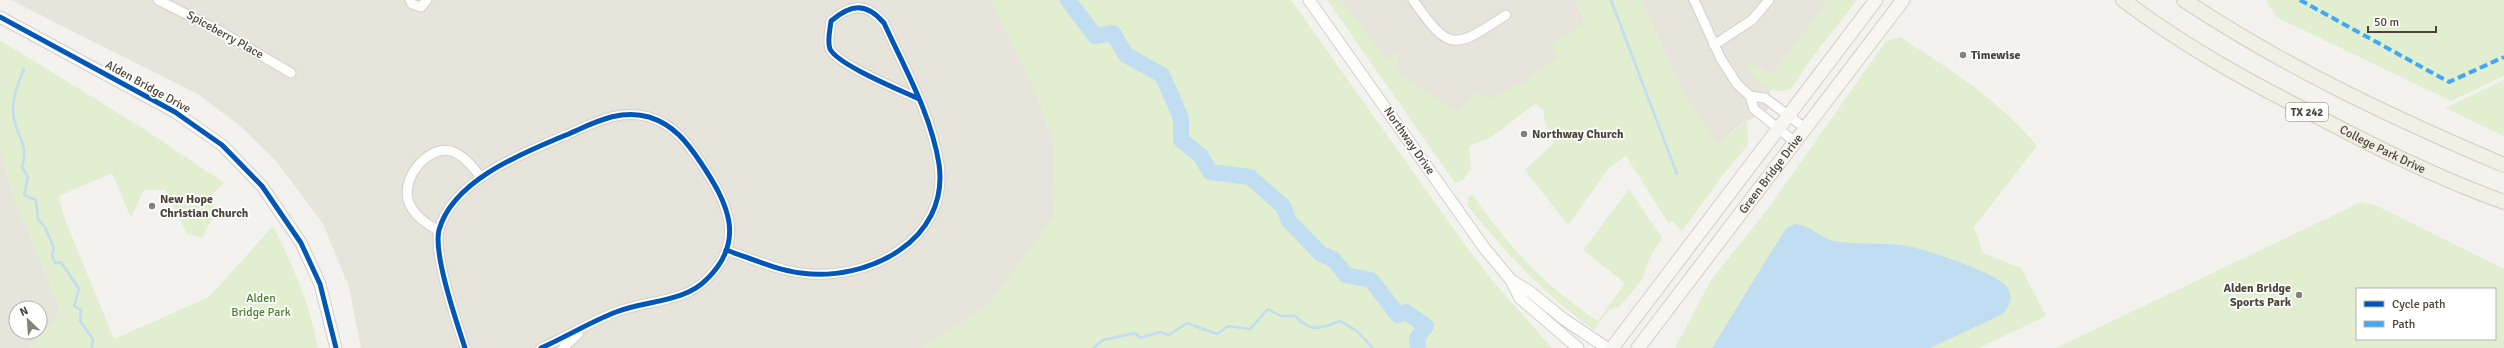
<svg xmlns="http://www.w3.org/2000/svg" width="2504" height="348" viewBox="0 0 2504 348" font-family="Signika,sans-serif">
<style>
.residential{fill:#e7e4dc;fill-rule:evenodd}
.green{fill:#e1eecf;fill-rule:evenodd}
.water{fill:#c0ddf1}
.lines{fill:none;stroke-linecap:round;stroke-linejoin:round}
.stream{stroke:#c0ddf1;stroke-width:2.5}
.river{stroke:#c0ddf1;stroke-width:16}
.minor-casing{stroke:#d2d0cb;stroke-width:11}
.tertiary-casing{stroke:#d2d0cb;stroke-width:13}
.secondary-casing{stroke:#d3cfc5;stroke-width:15}
.primary-casing{stroke:#d6cebb;stroke-width:16}
.minor{stroke:#fdfdfc;stroke-width:9}
.tertiary{stroke:#fdfdfc;stroke-width:11}
.secondary{stroke:#f7f6f1;stroke-width:13}
.primary{stroke:#f2efe6;stroke-width:14}
.quiet{stroke:#3fa9f5;stroke-width:4;stroke-dasharray:8 4;stroke-linecap:butt}
.cycleway-casing{stroke:#fff;stroke-width:8}
.cycleway{stroke:#0057b8;stroke-width:5}
.poi-dot{fill:#868178;stroke:#fff;stroke-width:1.5}
.labels{text-anchor:middle;dominant-baseline:central;stroke-width:3.5;stroke-linejoin:round;paint-order:stroke}
.shield{fill:#fff;stroke:#817c74;stroke-width:1}
.shield-label{font-size:11px;font-weight:bold;fill:#4b4439}
.street-label{font-size:12px;fill:#4b4439;stroke:#fff}
.poi-label{font-size:12px;font-weight:bold;fill:#4b4439;stroke:#fff;text-anchor:start}
.park-label{font-size:12px;fill:#4a7f2a;stroke:#fff}
</style>
<rect width="100%" height="100%" fill="#f4f2ee"/>
<g class="residential">
<polygon points="11,0 991,0 1037,94 1054,144 1053,218 989,305 922,348 361,348 349,287 323,224 277,162 239,125 199,95"/>
<polygon points="1336,0 1575,0 1596,44 1452,130 1389,68"/>
<polygon points="1641,0 1829,0 1772,75 1768,110 1741,124 1717,145 1683,93"/>
<path d="M0 149 11 190 61 312 30 348H0ZM16 308H40V332H16Z"/>
</g>
<g class="green">
<polygon points="991,0 1291,0 1466,246 1492,280 1552,348 922,348 989,305 1053,218 1054,144 1037,94"/>
<polygon points="1327,0 1342,0 1386,59 1397,52 1400,55 1395,71 1457,112 1476,92 1492,98 1526,80 1558,58 1552,44 1586,22 1575,0 1641,0 1683,93 1717,144 1747,121 1748,145 1723,175 1682,231 1672,220 1669,224 1626,156 1609,168 1568,225 1525,170 1554,143 1544,120 1544,110 1535,104 1490,138 1469,146 1471,169 1463,180 1455,183"/>
<path d="M1829 0H1857L1808 63 1791 89C1764 96 1760 83 1746 65L1752 63 1772 75Z"/>
<polygon points="2266,0 2504,0 2504,76 2451,101 2276,17"/>
<path d="M1900 37C1950 69 1999 100 2037 146L1974 227 1983 253 2021 268 2046 316 1979 348H1675L1711 280 1767 210 1886 41Z"/>
<path d="M0 40 144 129 224 183 211 195 215 213 202 238 187 234 165 190H144L131 218 112 173 59 196 64 217 114 339 209 297 273 226C293 265 310 305 318 348H30L61 312 11 190 0 149Z"/>
<polygon points="2504,80 2504,136 2445,108"/>
<path d="M1629 189 1662 238 1650 257 1642 280 1620 306 1608 311 1594 330C1541 292 1508 255 1467 205L1469 197 1472 194C1510 248 1542 284 1598 321L1625 283 1583 250Z"/>
<path d="M2361 202 2377 206 2504 269V348H2056ZM2357 289H2495V339H2357Z"/>
</g>
<path class="water" d="M1795 224C1813 226 1821 240 1839 242 1861 245 1884 242 1906 246 1924 248 1999 274 2007 287 2014 297 2010 305 2003 314L1930 348H1712L1786 228Z"/>
<g class="lines">
<g class="stream">
<polyline points="1611,0 1677,174"/>
<path d="M24 69C18 84 10 102 14 119 18 139 29 145 22 167L28 177 24 195 36 200 38 219 45 227 54 248 52 255 55 263 61 262 79 289 74 306 81 310 80 321 93 339 92 348"/>
<path d="M1093 348 1103 340 1135 333 1140 338 1160 332 1169 335 1187 323 1217 334 1228 326 1250 329 1268 309 1281 316H1295C1312 333 1319 329 1340 321L1357 331 1373 348"/>
</g>
<polyline class="river" points="1068,0 1095,36 1113,33 1126,55 1162,75 1181,118 1181,140 1201,156 1210,172 1250,177 1283,206 1289,221 1321,254 1333,259 1346,275 1371,280 1398,315 1406,312 1426,326 1417,338 1418,348"/>
<defs>
<g id="minor">
<polyline points="158,0 218,30 291,73"/>
<polyline points="410,0 412,4 421,7 427,0"/>
<path d="M1413 0C1450 53 1454 49 1506 15"/>
<polyline points="1694,0 1721,59 1737,84 1750,96 1754,109 1795,142"/>
<polyline points="1714,45 1752,20 1769,0"/>
<polyline points="1750,96 1765,98 1805,128"/>
<path d="M439 231C427 224 416 217 410 205 398 182 426 145 451 151 464 155 473 168 481 177"/>
<path d="M726 250C750 258 776 270 801 273 867 282 950 241 939 164 931 114 905 69 884 23 866 2 851 4 831 21 830 30 827 41 830 49 838 65 900 90 919 99"/>
<path d="M465 348C457 323 433 254 439 230 453 180 523 153 566 135 592 124 619 108 649 117 674 125 687 142 701 163 727 202 747 240 707 279 684 303 646 300 616 312 590 322 566 337 541 348"/>
<polyline points="563,348 578,334"/>
</g>
<g id="tertiary">
<polyline points="1309,0 1485,249 1511,280 1520,298 1578,348"/>
<polyline points="0,17 175,112 222,145 262,186 301,243 320,284 336,348"/>
<polyline points="1511,280 1529,291 1565,320 1607,348"/>
</g>
<g id="secondary">
<polyline points="1612,348 1876,0"/>
<path id="s1" d="M1638 348 1903 0"/>
</g>
<g id="primary">
<path id="s2" d="M2123 0C2186 48 2257 86 2328 122 2385 152 2443 180 2504 202"/>
<path d="M2184 0C2285 67 2393 118 2504 165"/>
</g>
</defs>
<use href="#minor" class="minor-casing"/>
<use href="#tertiary" class="tertiary-casing"/>
<use href="#secondary" class="secondary-casing"/>
<use href="#primary" class="primary-casing"/>
<use href="#minor" class="minor"/>
<use href="#tertiary" class="tertiary"/>
<use href="#secondary" class="secondary"/>
<use href="#primary" class="primary"/>
<polyline class="quiet" points="2300,0 2449,82 2504,57"/>
<defs>
<g id="cycleway">
<polyline points="0,17 175,112 222,145 262,186 301,243 320,284 336,348"/>
<path d="M726 250C750 258 776 270 801 273 867 282 950 241 939 164 931 114 905 69 884 23 866 2 851 4 831 21 830 30 827 41 830 49 838 65 900 90 919 99"/>
<path d="M465 348C457 323 433 254 439 230 453 180 523 153 566 135 592 124 619 108 649 117 674 125 687 142 701 163 727 202 747 240 707 279 684 303 646 300 616 312 590 322 566 337 541 348"/>
</g>
</defs>
<use href="#cycleway" class="cycleway-casing"/>
<use href="#cycleway" class="cycleway"/>
</g>
<g class="poi-dot">
<circle cx="1963" cy="55" r="4"/>
<circle cx="1524" cy="134" r="4"/>
<circle cx="152" cy="206" r="4"/>
<circle cx="2299" cy="295" r="4"/>
</g>
<g class="labels">
<rect class="shield" x="2286" y="103" width="42" height="18" rx="3"/>
<g class="shield-label">
<text x="2307" y="112">TX 242</text>
</g>
<g class="street-label">
<text transform="translate(225 35) rotate(29)">Spiceberry Place</text>
<text transform="translate(148 87) rotate(29)">Alden Bridge Drive</text>
<text transform="translate(1409 141) rotate(55)">Northway Drive</text>
<text stroke="none"><textPath href="#s2" startOffset="300">College Park Drive</textPath></text>
<text stroke="none"><textPath href="#s1" startOffset="219">Green Bridge Drive</textPath></text>
</g>
<g class="poi-label">
<text x="1971" y="55">Timewise</text>
<text x="1532" y="134">Northway Church</text>
<text x="160" y="199">New Hope<tspan x="160" dy="14">Christian Church</tspan></text>
<text x="2291" y="288" text-anchor="end">Alden Bridge<tspan x="2291" dy="14">Sports Park</tspan></text>
</g>
<g class="park-label">
<text x="261" y="298">Alden<tspan x="261" dy="14">Bridge Park</tspan></text>
</g>
</g>
<rect x="2356" y="288" width="140" height="52" fill="#ffffff" stroke="#b7b4b0"/>
<rect x="2364" y="301" width="20" height="6" fill="#0057b8" stroke="#b7b4b0"/>
<text x="2392" y="308" font-size="12" fill="#4b4439">Cycle path</text>
<rect x="2364" y="321" width="20" height="6" fill="#3fa9f5" stroke="#b7b4b0"/>
<text x="2392" y="328" font-size="12" fill="#4b4439">Path</text>
<g transform="translate(28 320) rotate(335)"><circle r="19" fill="#ffffff" stroke="#b7b4b0"/>
<path d="M0-3L7 15L0 10L-7 15Z" fill="#868178"/>
<text y="-6" font-size="11" font-weight="bold" text-anchor="middle" fill="#4b4439">N</text>
</g>
<path d="M2368 26v6h68v-6" fill="none" stroke="#4b4439" stroke-width="2"/>
<text x="2374" y="26" font-size="12" fill="#4b4439" stroke="#ffffff" stroke-width="3" paint-order="stroke">50 m</text>
</svg>
